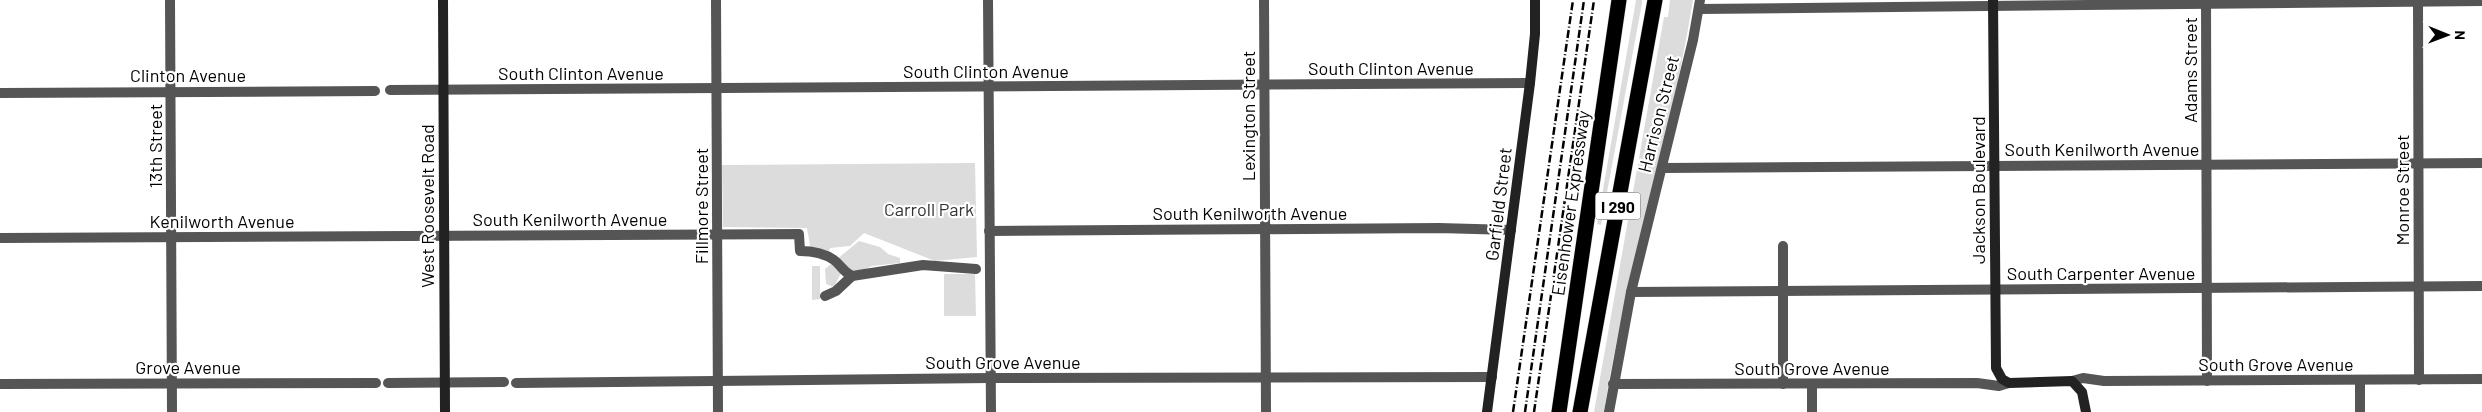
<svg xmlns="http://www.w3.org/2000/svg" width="2482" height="412" viewBox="0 0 2482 412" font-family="Barlow,sans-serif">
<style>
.green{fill:#dcdcdc}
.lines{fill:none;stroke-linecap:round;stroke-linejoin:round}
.highway-casing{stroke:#dbdbdb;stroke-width:16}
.street{stroke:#555;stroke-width:10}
.secondary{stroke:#222;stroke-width:10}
.highway{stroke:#000;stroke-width:15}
.rail{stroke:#000;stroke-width:2.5;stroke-dasharray:8 2.5 1 2.5;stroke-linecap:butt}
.labels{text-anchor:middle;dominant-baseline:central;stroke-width:4.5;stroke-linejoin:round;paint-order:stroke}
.shield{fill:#fff;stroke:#4c4c4c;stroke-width:1}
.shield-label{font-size:16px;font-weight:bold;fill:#000}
.street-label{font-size:18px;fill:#000;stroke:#fff}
.park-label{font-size:18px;fill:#333;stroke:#fff}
</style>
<rect width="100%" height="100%" fill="#fff"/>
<g class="green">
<polygon points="1636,0 1642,0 1642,3 1601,225 1597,224"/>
<path d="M1670 0H1693C1671 139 1625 273 1604 412H1594L1664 17H1668Z"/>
<polygon points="975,163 977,257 935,261 864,233 850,246 830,248 827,257 812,257 807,228 723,227 722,165"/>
<polygon points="859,241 880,247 888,254 900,258 900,263 872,266 864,270 842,271 834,287 826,284 825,269"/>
<polygon points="812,266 820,266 820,299 812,300"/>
<polygon points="944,274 975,274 976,316 944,316"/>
</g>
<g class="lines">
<defs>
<g id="highway">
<polyline points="1559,412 1619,0"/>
<polyline points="1580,412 1655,0"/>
</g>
</defs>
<use href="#highway" class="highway-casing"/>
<g class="street">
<polyline points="170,0 172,412"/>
<polyline points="716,0 718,412"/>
<polyline points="988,0 991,412"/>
<polyline points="1264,0 1266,412"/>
<polyline points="2206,0 2207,381"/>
<polyline points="2418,0 2419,380"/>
<polyline points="1699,9 2482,1"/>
<polyline points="390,90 1530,83"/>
<polyline points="0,93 375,91"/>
<polyline points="1662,168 2482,163"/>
<polyline points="989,231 1439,228 1511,230"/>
<path d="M0 238 799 234 800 251C812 251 824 253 834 260 841 265 842 271 852 276L923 265 976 269"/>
<polyline points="1631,292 2482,286"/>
<polyline points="825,296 836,291 852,276"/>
<polyline points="2360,380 2360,412"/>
<polyline points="2072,381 2083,378 2104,381 2482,379"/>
<polyline points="388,383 504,382"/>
<polyline points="516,383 990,378 1492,377"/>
<polyline points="0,384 376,383"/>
<polyline points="1613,384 1977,383 1999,386 2009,383"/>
<polyline points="1783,384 1783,246"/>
<polyline points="1812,384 1812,412"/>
<polyline points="1609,412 1631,292 1693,40 1700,0"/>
</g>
<g class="secondary">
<polyline points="443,0 445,412"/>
<polyline points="1993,0 1996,368 2002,379 2009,383 2072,381 2082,392 2086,412"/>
<polyline points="1487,412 1530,83 1535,34 1535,0"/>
</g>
<use href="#highway" class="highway"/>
<g class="rail">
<polyline points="1513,412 1573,0"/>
<polyline points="1525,412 1584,0"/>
<polyline points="1534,412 1594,0"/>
</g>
</g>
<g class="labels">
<rect class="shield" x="1595.5" y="192.5" width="45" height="27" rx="4"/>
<g class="shield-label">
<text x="1618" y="206">I 290</text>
</g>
<g class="street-label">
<text x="1391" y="68">South Clinton Avenue</text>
<text transform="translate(2190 70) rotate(-90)">Adams Street</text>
<text x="986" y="71">South Clinton Avenue</text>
<text x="581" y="73">South Clinton Avenue</text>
<text x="188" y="75">Clinton Avenue</text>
<text transform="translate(1658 114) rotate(-76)">Harrison Street</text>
<text transform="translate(1248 116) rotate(-90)">Lexington Street</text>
<text transform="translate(155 146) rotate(-90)">13th Street</text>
<text x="2102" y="149">South Kenilworth Avenue</text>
<text transform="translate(1978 190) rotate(-90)">Jackson Boulevard</text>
<text transform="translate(2402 190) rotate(-90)">Monroe Street</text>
<text transform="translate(1570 203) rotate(-82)">Eisenhower Expressway</text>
<text transform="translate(1498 204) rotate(-83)">Garfield Street</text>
<text transform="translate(427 206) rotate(-90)">West Roosevelt Road</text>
<text transform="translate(701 206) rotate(-90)">Fillmore Street</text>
<text x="1250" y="213">South Kenilworth Avenue</text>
<text x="570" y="219">South Kenilworth Avenue</text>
<text x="222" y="221">Kenilworth Avenue</text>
<text x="2101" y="273">South Carpenter Avenue</text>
<text x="1003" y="362">South Grove Avenue</text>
<text x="2276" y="364">South Grove Avenue</text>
<text x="188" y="367">Grove Avenue</text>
<text x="1812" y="368">South Grove Avenue</text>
</g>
<g class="park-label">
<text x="929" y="209">Carroll Park</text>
</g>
</g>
<g transform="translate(2447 35) rotate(91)" stroke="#ffffff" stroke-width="4" paint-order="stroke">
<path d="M0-4L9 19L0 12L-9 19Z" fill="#000000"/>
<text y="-8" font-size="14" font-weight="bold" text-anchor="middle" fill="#000000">N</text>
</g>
</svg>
